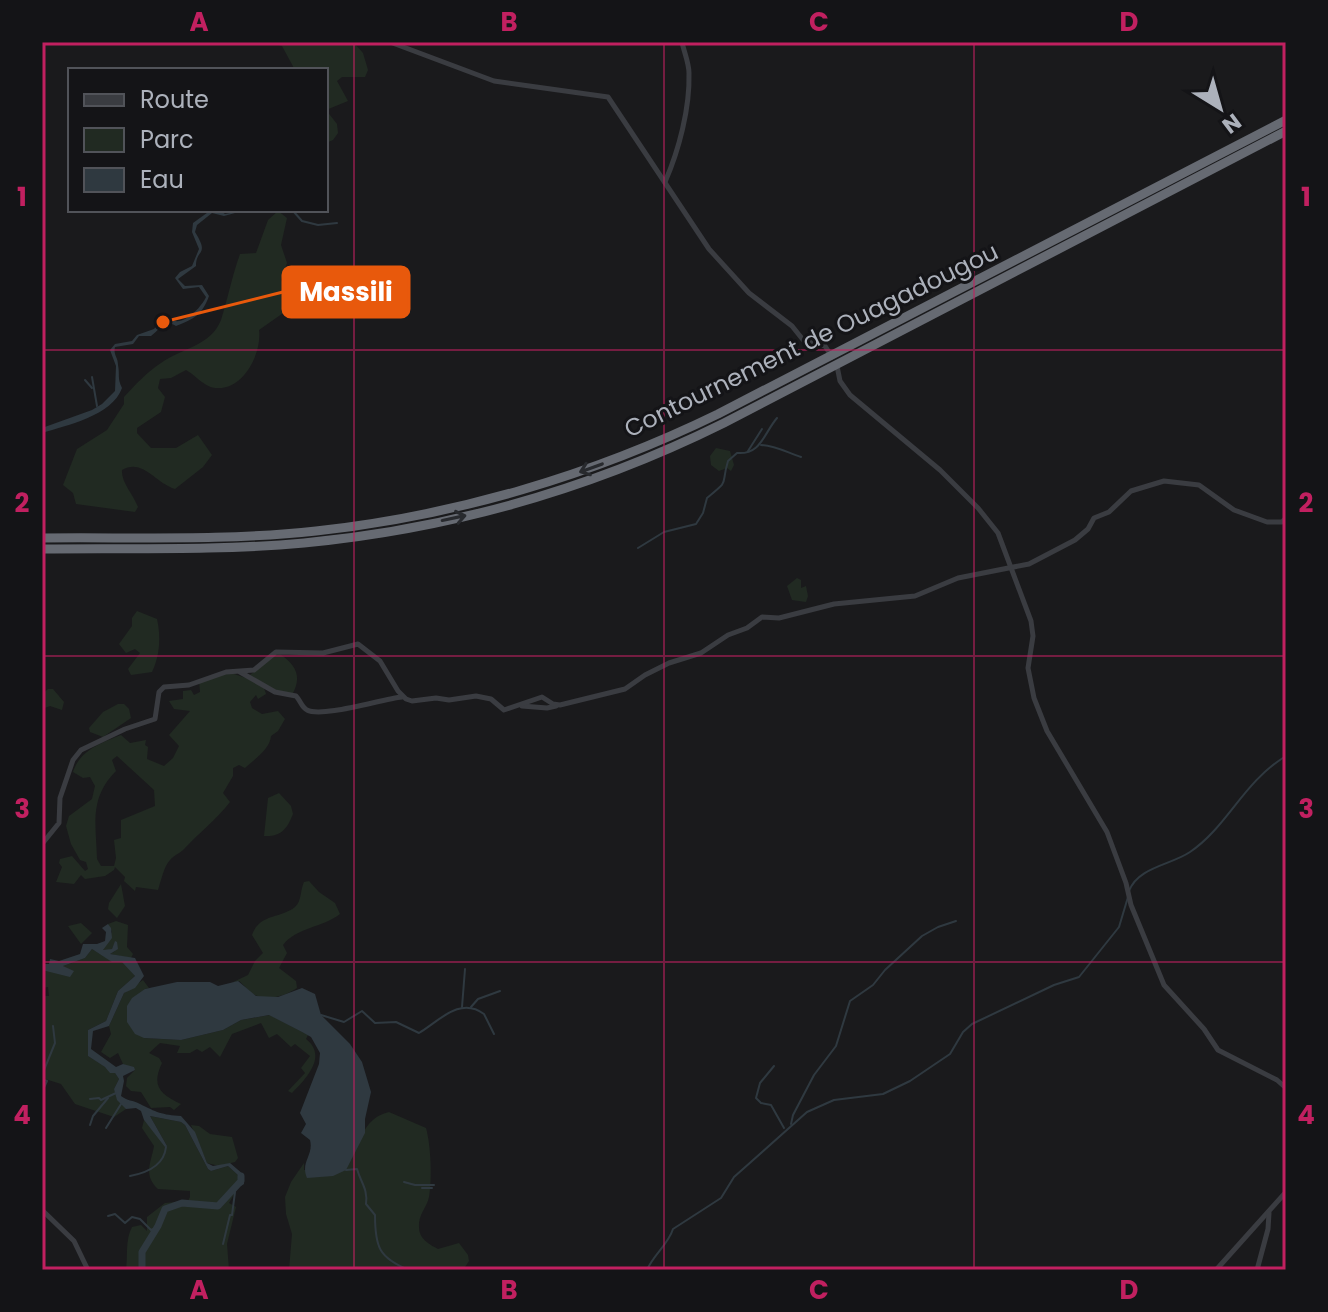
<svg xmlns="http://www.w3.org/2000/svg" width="1328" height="1312" viewBox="0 0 1328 1312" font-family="Poppins,sans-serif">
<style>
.green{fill:#212a22;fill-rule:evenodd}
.water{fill:#2f3940}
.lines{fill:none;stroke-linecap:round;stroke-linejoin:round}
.stream{stroke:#2f3940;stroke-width:2}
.river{stroke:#2f3940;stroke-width:7}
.minor{stroke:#3a3c41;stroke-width:5}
.highway{stroke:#666a72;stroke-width:9}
.oneway{stroke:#282a2e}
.grid{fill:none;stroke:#c12060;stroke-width:2;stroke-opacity:0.55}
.labels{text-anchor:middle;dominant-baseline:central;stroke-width:6;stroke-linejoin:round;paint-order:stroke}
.street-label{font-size:24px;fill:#acb1bb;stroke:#141417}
.leader{fill:none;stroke:#e8590c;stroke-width:3}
.callout-dot{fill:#e8590c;stroke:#141417;stroke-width:3}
.callout{fill:#e8590c;stroke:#e8590c;stroke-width:3}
.callout-label{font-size:26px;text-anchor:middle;font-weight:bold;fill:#fff}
.neatline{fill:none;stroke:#c12060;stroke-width:3}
.grid-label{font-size:26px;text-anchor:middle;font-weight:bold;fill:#c12060}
</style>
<rect width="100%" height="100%" fill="#1a1a1c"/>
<g class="green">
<polygon points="266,42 353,42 363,53 368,70 365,77 342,77 337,81 348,101 326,110 337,124 338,133 333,140 326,143 326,70 295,70 282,46"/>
<path d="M278 211 287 218 281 245 287 263 281 280 293 294 286 311 259 330C262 353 244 388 219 388 205 389 197 376 186 370L171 378 160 379 158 388 165 397 161 412 137 428V433L151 448H176L198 435 212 455 203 467 175 489C155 483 143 458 122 470 121 482 133 494 138 507L135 512 76 504 73 493 63 485 77 449 107 430 124 404V397C135 385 147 372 161 363 180 349 211 346 221 320 228 298 232 276 240 254L256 253 268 220Z"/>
<polygon points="716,448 730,451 734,465 731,471 727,468 719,471 711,465 710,456"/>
<polygon points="797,578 801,580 801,588 806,586 808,596 806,602 792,600 787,586"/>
<path d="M137 611 157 619C161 636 160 656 152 672L131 675 128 669 140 653 135 649 126 653 119 644 132 626V618Z"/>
<path d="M280 654C297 666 302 677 292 695L264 688 266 694 258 699 256 695 250 702 252 708 262 714 278 711 285 719 278 731 271 736C270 749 255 759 245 768L239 765 233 768V776L223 793 230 802C216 820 200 832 185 848 181 853 174 855 170 860 164 866 161 881 158 890L136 887 135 891 124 881 125 877 115 867 114 870 105 876 85 879 81 875 74 884 56 882 62 867 59 863 60 859 72 856 85 871 88 869 86 862 80 860 71 844 66 826 69 816 92 799 95 786 90 777 83 778 73 772C80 750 101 743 121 735L130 743 146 740 145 745 148 747 147 759 164 766 173 758 179 746 169 735 190 711 174 709 169 701 183 699V691L191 690 194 695 200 692 199 680 228 672 246 678 275 655ZM117 756 154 790 155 806 121 820V838L114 840 116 858 114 866H101L97 859C96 824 89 798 116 771L112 760Z"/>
<polygon points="48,689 53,689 64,702 62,710 50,706 42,709 42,694"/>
<polygon points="118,704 124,704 129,709 131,718 103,737 90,732 89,728 103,712"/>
<path d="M279 793 291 806 293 814C287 829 281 837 264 836L268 798Z"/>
<path d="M309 881 319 892 335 903 340 914C322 928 297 927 283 945L287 953 279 968 296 981 297 988C285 996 267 1002 253 994 248 991 244 985 239 981L231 983 248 975 255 961 263 953 252 935C260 913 280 919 295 907 302 901 300 890 304 882Z"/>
<polygon points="121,884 125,906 117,918 108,909 109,903"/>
<polygon points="116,921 128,925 127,947 133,954 131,958 110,954 115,951 115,942 112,949 106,951 102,949 112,932 108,924"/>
<polygon points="81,923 92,933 81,944 68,926"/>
<polygon points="92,949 112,961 123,961 135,976 118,991 106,1021 88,1030 88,1056 115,1073 119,1079 114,1089 126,1109 114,1117 75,1104 61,1084 42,1078 42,996 49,996 48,987 42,988 42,970 70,970 63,966 85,958"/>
<path d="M143 980 149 988 145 989 144 1038 181 1040 223 1030 241 1020 270 1015 308 1035 306 1039C328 1056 306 1079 292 1093L288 1091 305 1073 301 1068 310 1056 295 1044 291 1047 277 1034 269 1038 261 1023 232 1034 220 1057 210 1047 202 1052 197 1049 190 1053H177L180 1046 160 1043 149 1053 159 1058 162 1063C151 1086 160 1094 181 1104L174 1110 170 1107 151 1108 141 1092 131 1091 126 1086 127 1078 135 1070 123 1064 118 1053 110 1058 101 1052 111 1034 109 1026 124 993Z"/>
<path d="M389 1112 426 1128C431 1146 432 1179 429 1197 427 1207 418 1215 419 1227 419 1239 429 1244 438 1249L459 1243 468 1255 469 1261 463 1270H289L292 1234 286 1214 285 1197 291 1182 304 1163V1170L351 1160C359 1140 366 1117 389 1112Z"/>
<path d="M150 1116 181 1122 185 1125 208 1169 211 1171 228 1166 239 1176V1186L229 1203 236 1207 227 1244 229 1270H126C128 1256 125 1240 132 1227L141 1225 147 1231V1217L165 1203 188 1201 190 1197V1191L158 1189C143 1175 151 1163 154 1146L142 1128 144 1120 167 1146Z"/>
<polygon points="191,1125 199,1126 210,1134 232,1137 238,1158 235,1162 219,1166 207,1163"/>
</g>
<g class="water">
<path d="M211 210H219L225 214 246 210 224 216 212 213 197 225 195 232C210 256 196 248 196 266L178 279 185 286 202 285 209 296C202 315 194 319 176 326 163 319 161 329 151 336H139L133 344 115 347C113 355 118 357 118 365 120 375 117 378 122 388 112 416 67 425 42 433V428L92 410 102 404 115 391 116 366 110 350 115 344 132 341 137 335 154 329 163 318C167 318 171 321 175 321 187 323 202 306 206 297L199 287 183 289 175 278 180 272 192 266 199 249 192 232 193 223Z"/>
<path d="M108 924 111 928 112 938 103 950 112 949 115 941 117 942 118 949 110 954 135 958 144 976 135 988 124 993 109 1026 93 1031 91 1049 116 1067 123 1064 134 1067 135 1070 123 1076 124 1081 121 1096C127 1101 133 1100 140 1104 156 1112 162 1115 181 1116L195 1132 207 1163 213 1166 230 1163 244 1175V1184L241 1186 239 1185V1176L228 1166 211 1171 208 1169 185 1125 181 1122 150 1116 167 1146 165 1147 144 1120 141 1111 136 1108 126 1109 117 1100 114 1089 119 1079 115 1073H110L105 1067 88 1056V1030L106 1021 118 991 135 976 122 962H112L92 949 85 958 63 966 74 971 70 977 42 970V964H49L50 959 59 961 80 954 83 944H97L105 941 106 932 102 928Z"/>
<path d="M238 981 256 996 278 997 302 988 315 994 321 1015 350 1044 362 1062 371 1092 365 1119V1133L346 1170 333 1176 307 1178C300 1162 314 1155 310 1140L301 1133 306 1124 300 1113 319 1064 320 1053 311 1037 302 1032 269 1015 241 1020 223 1030 181 1040 144 1038 135 1034 127 1022V1006L132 998 145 989 177 982H210L218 986Z"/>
</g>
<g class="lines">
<g class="stream">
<polyline points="273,210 294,212 302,221 318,225 337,223"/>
<polyline points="92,377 97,406"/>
<polyline points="85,380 92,388"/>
<path d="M761 445C776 446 786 452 801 457"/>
<polyline points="748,451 762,429"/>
<path d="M638 548 664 532 696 524 703 513 707 498C731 478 720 488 728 461L737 453C761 455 764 433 777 418"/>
<path d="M1129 891C1138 867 1171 865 1190 852 1228 826 1243 782 1286 756"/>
<polyline points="462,1007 465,969"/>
<polyline points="471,1007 478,999 500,991"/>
<path d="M321 1015 344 1022 362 1011 375 1023 396 1022 419 1033C439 1021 460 996 484 1014L494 1034"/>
<polyline points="774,1066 760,1083 756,1098 761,1103 771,1105 784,1128"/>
<polyline points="42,1075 55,1043 53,1026"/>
<polyline points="42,1079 47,1081 42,1092"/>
<polyline points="90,1099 99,1098 101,1100 116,1093"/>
<polyline points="791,1124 793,1115 814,1075 836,1046 850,1001 873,985 885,970 922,936 938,927 956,921"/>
<polyline points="90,1125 93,1116 108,1098"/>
<polyline points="106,1128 121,1104"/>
<path d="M346 1170 357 1169C361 1183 368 1189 366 1204L375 1215C375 1247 379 1258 409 1270"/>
<path d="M130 1176C146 1173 164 1166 166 1147"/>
<polyline points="404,1182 415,1185 434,1185"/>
<polyline points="422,1188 432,1188"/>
<polyline points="108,1216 115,1214 125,1223 132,1217 140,1219 151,1230 156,1228"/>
<polyline points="223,1244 230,1215 232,1215 235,1192 233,1188"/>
<path d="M647 1270C653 1255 668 1245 673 1229L721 1198 734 1177 807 1112 834 1100 883 1094 910 1081 950 1054 963 1032 972 1024 1054 985 1079 977 1119 927 1128 897"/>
</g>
<polyline class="river" points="142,1270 142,1252 158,1226 165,1209 182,1203 218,1206 241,1181 241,1176"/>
<g class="minor">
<polyline points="390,42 494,81 608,97 709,249 749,293 792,326 804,341 825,346 832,357"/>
<path d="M665 182C679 150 690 108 689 73 689 63 684 52 682 42"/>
<polyline points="837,366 840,381 850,395 940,470 978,508 998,533 1031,621 1033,636 1028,668 1034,698 1047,731 1107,832 1126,883 1131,905 1164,985 1204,1029 1218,1050 1277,1080 1286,1088"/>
<path d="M240 672 275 692 296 696C300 700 302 708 307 710 322 718 382 699 402 697"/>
<polyline points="522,706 547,708 556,706"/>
<polyline points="42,844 59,823 60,798 73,760 81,750 125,729 155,719 159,692 164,687 189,685 226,672 254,670 276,652 323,653 358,644 380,661 398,691 406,699 412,701 436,698 449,700 476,696 491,699 504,710 542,697 553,704 560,705 625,689 645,675 669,663 701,653 728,635 747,628 762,617 779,618 834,604 915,596 958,578 1029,564 1075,540 1088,529 1094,518 1109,512 1131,491 1164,481 1199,485 1234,510 1267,522 1282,522 1286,518"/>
<polyline points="42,1210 74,1241 88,1270"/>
<polyline points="1216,1270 1286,1192"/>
<polyline points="1257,1270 1268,1229 1269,1213"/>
</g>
<g class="highway">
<path d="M42 538C133 537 225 541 316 531 455 516 593 475 718 414L1286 120"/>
<path d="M42 549C129 548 217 551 304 543 450 529 593 488 724 423L1286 131"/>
</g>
</g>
<defs><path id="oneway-shaft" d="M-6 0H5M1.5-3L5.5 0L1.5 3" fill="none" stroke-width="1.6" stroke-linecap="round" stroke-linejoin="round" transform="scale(2)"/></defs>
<g class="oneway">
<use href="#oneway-shaft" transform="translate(591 468) rotate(160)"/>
<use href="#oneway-shaft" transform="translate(454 518) rotate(-12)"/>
</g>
<path class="grid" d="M354 42V1270M664 42V1270M974 42V1270M42 350H1286M42 656H1286M42 962H1286"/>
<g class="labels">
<g class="street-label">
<text transform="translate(811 340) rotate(-26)">Contournement de Ouagadougou</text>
</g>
</g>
<path class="leader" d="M163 322L283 292"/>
<circle class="callout-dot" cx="163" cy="322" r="8"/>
<rect class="callout" x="283" y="267" width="126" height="50" rx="8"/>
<g class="callout-label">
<text x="346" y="301">Massili</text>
</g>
<rect width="1328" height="1312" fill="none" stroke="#141417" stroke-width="88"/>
<rect x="68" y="68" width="260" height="144" fill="#141417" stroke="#515359" stroke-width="2"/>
<rect x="84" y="94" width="40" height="12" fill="#3a3c41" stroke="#515359" stroke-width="2"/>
<text x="140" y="108" font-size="24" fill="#acb1bb">Route</text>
<rect x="84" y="128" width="40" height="24" fill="#212a22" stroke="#515359" stroke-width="2"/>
<text x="140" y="148" font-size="24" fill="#acb1bb">Parc</text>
<rect x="84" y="168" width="40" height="24" fill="#2f3940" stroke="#515359" stroke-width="2"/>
<text x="140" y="188" font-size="24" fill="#acb1bb">Eau</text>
<g transform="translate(1220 108) rotate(143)" stroke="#141417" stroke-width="6" paint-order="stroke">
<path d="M0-6L14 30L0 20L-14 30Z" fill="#acb1bb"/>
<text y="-12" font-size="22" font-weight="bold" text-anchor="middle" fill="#acb1bb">N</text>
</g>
<rect x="44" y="44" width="1240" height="1224" class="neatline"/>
<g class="grid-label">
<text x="199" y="31">A</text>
<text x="509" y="31">B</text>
<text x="819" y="31">C</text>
<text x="1129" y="31">D</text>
<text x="22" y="206">1</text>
<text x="1306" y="206">1</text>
<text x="22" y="512">2</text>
<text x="1306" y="512">2</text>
<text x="22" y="818">3</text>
<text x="1306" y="818">3</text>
<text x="22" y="1124">4</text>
<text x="1306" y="1124">4</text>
<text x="199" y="1299">A</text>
<text x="509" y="1299">B</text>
<text x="819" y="1299">C</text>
<text x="1129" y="1299">D</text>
</g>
</svg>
